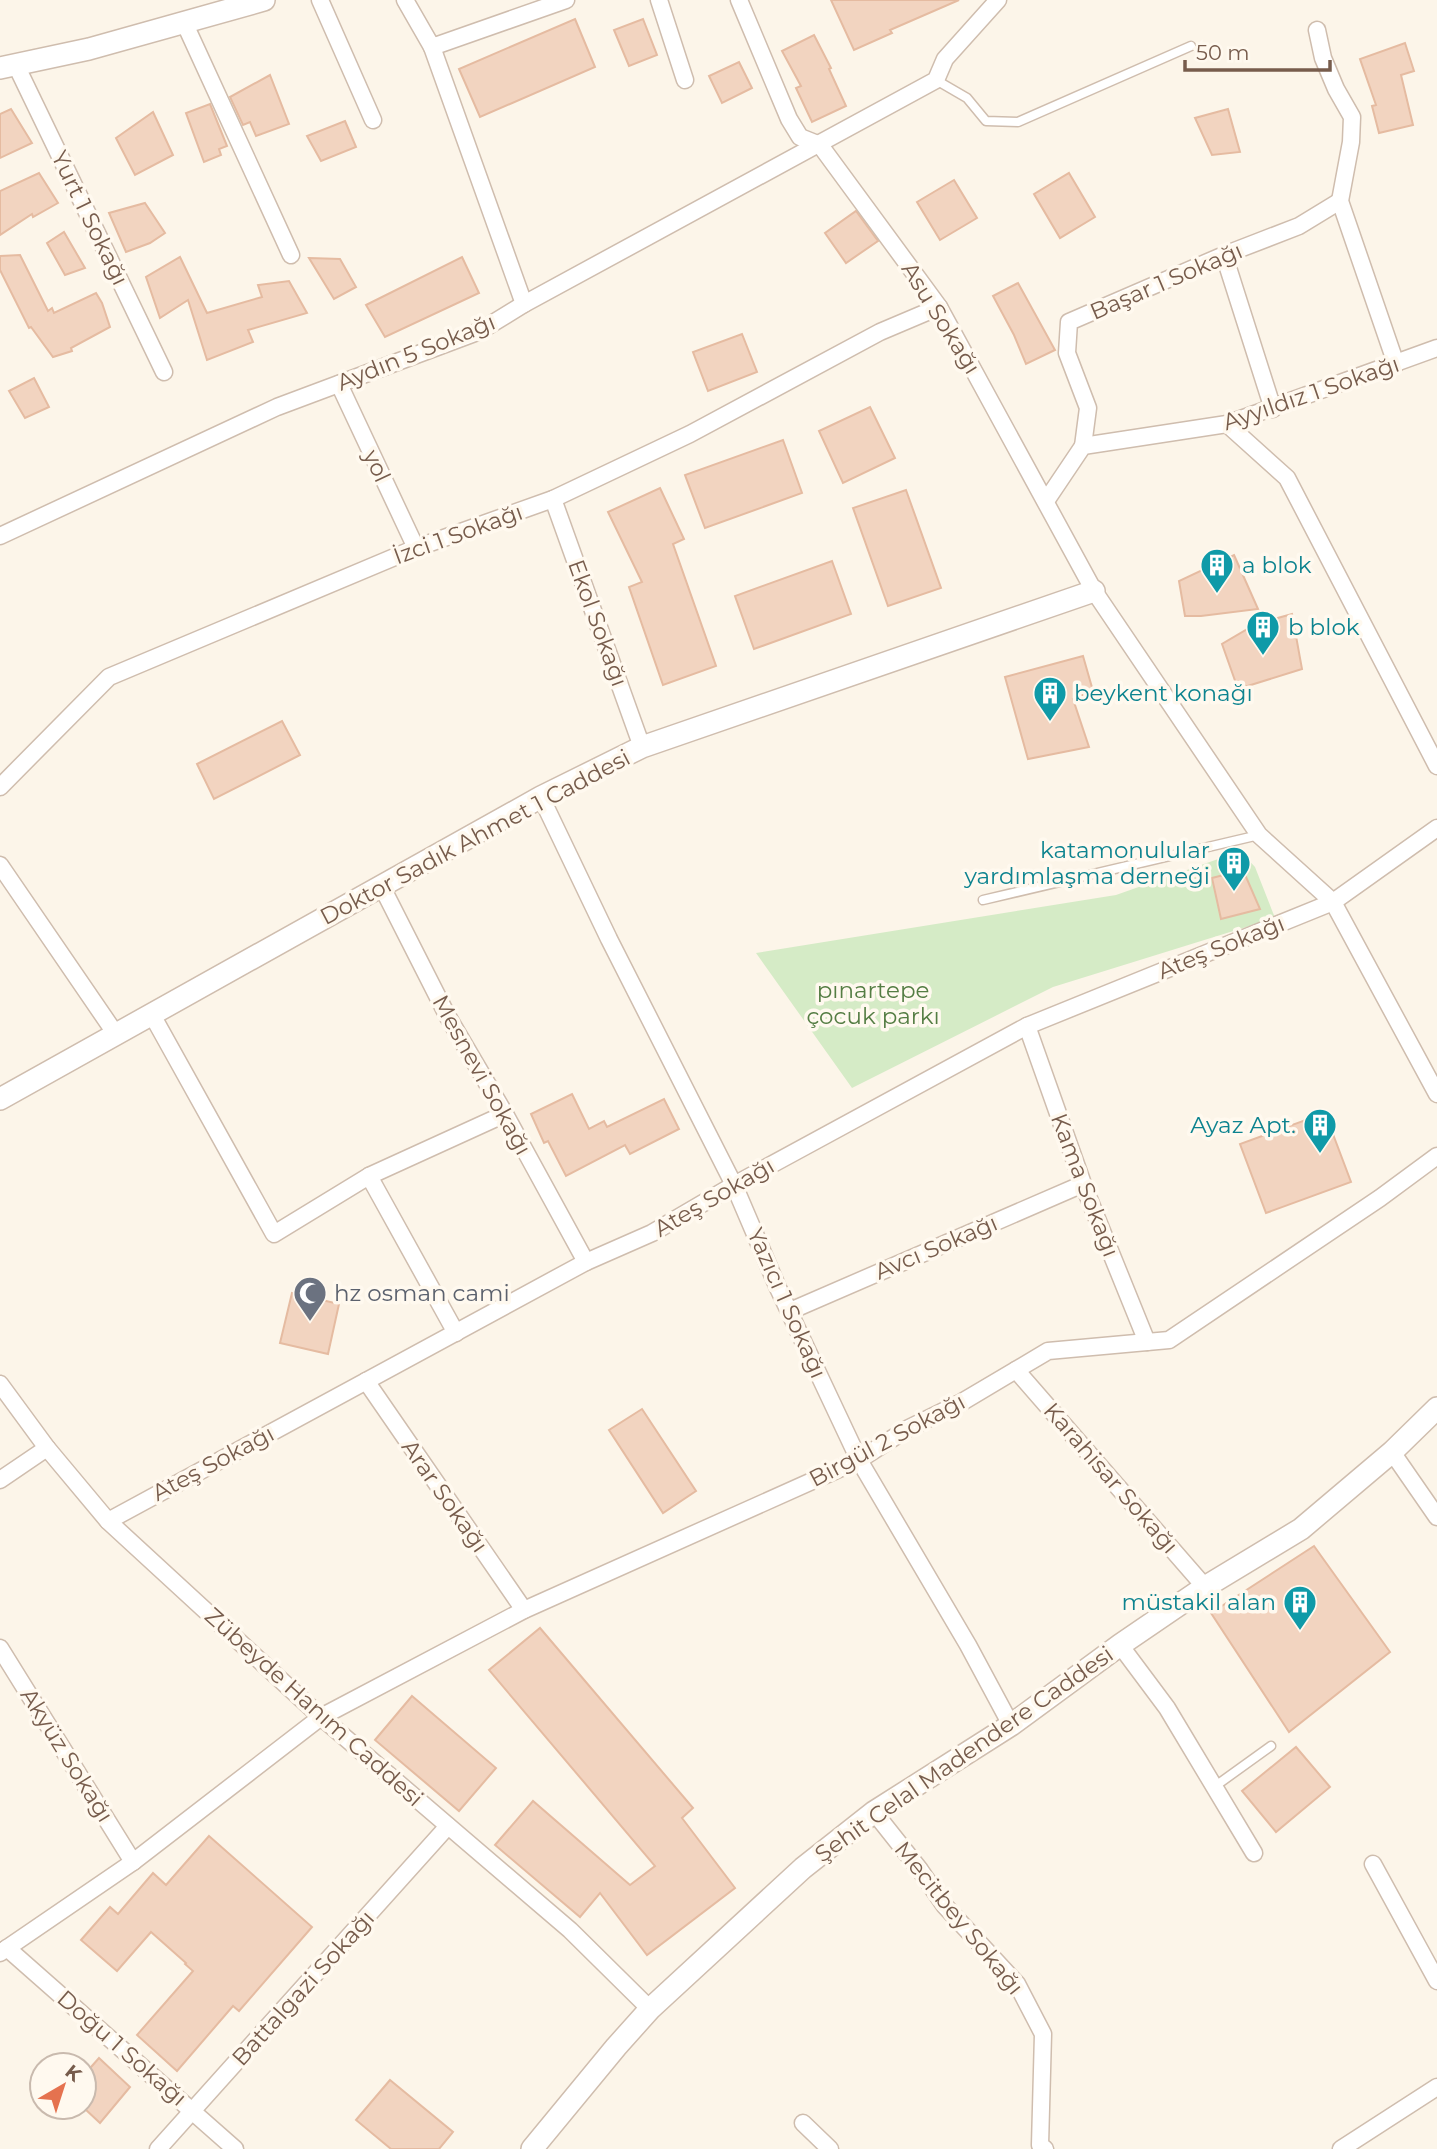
<svg xmlns="http://www.w3.org/2000/svg" width="1437" height="2149" viewBox="0 0 1437 2149" font-family="Montserrat,sans-serif">
<style>
.green{fill:#d5ebc6}
.building{fill:#f2d4c0;stroke:#e5bba1;stroke-width:2}
.lines{fill:none;stroke-linecap:round;stroke-linejoin:round}
.service-casing{stroke:#cfbdae;stroke-width:11}
.minor-casing{stroke:#cfbdae;stroke-width:19}
.tertiary-casing{stroke:#cfbdae;stroke-width:24}
.service{stroke:#fff;stroke-width:8}
.minor{stroke:#fff;stroke-width:16}
.tertiary{stroke:#fff;stroke-width:21}
.labels{text-anchor:middle;dominant-baseline:central;stroke-width:7;stroke-linejoin:round;paint-order:stroke}
.street-label{font-size:23px;fill:#775c4c;stroke:#fff9ef}
.culture-label{font-size:23px;fill:#0d838f;stroke:#fff9ef;text-anchor:start}
.park-label{font-size:23px;fill:#547d43;stroke:#fff9ef}
.worship-label{font-size:23px;fill:#5b616d;stroke:#fff9ef;text-anchor:start}
</style>
<rect width="100%" height="100%" fill="#fcf5e9"/>
<polygon class="green" points="1244,855 1255,867 1275,918 1053,987 852,1088 756,953 1116,895 1221,858"/>
<g class="building">
<polygon points="831,0 959,0 890,30 892,33 854,50"/>
<polygon points="575,19 595,67 480,117 459,69"/>
<polygon points="643,19 657,55 629,66 614,30"/>
<polygon points="814,35 831,68 829,69 846,106 812,122 796,88 801,86 782,51"/>
<polygon points="1405,43 1414,71 1401,75 1413,125 1379,133 1372,106 1376,105 1360,59"/>
<polygon points="739,62 752,88 722,103 709,76"/>
<polygon points="270,75 289,124 256,136 250,122 243,125 230,97"/>
<polygon points="210,104 227,146 219,149 221,155 204,162 186,113"/>
<polygon points="11,109 32,143 0,158 0,114"/>
<polygon points="1228,109 1240,152 1212,155 1195,118"/>
<polygon points="153,112 173,155 135,175 116,138"/>
<polygon points="345,121 356,147 321,161 307,136"/>
<polygon points="39,173 58,203 33,217 32,214 0,235 0,191"/>
<polygon points="1069,173 1095,217 1060,238 1034,194"/>
<polygon points="954,180 977,218 940,240 917,202"/>
<polygon points="145,203 165,233 150,243 126,252 109,213"/>
<polygon points="856,211 878,241 846,263 825,233"/>
<polygon points="64,232 85,268 65,275 47,243"/>
<polygon points="20,255 48,311 52,308 54,313 96,293 102,303 110,327 71,348 72,351 53,357 31,327 29,328 0,270 0,256"/>
<polygon points="180,257 207,313 262,297 258,285 289,281 307,313 248,330 253,342 207,360 188,300 160,318 146,277"/>
<polygon points="462,257 479,293 385,337 366,305"/>
<polygon points="309,258 340,259 356,287 334,299"/>
<polygon points="1018,283 1055,350 1026,364 1014,335 993,296"/>
<polygon points="742,334 757,372 708,391 693,352"/>
<polygon points="34,378 49,407 25,418 9,391"/>
<polygon points="870,407 895,458 843,483 819,431"/>
<polygon points="783,440 802,493 705,528 685,475"/>
<polygon points="660,488 684,539 673,544 716,666 663,685 629,587 642,582 608,512"/>
<polygon points="906,490 941,588 888,606 853,508"/>
<polygon points="1234,555 1258,609 1201,616 1185,616 1179,581"/>
<polygon points="832,561 851,614 754,649 735,596"/>
<polygon points="1292,614 1302,669 1238,689 1222,644 1256,624"/>
<polygon points="1083,656 1093,691 1073,699 1089,747 1028,759 1005,677"/>
<polygon points="282,721 300,755 214,799 197,764"/>
<polygon points="1243,870 1260,909 1221,919 1212,878"/>
<polygon points="572,1094 589,1129 604,1121 607,1127 664,1099 679,1129 630,1154 625,1145 566,1176 548,1141 544,1143 531,1114"/>
<polygon points="1325,1113 1351,1182 1266,1213 1240,1144"/>
<polygon points="292,1293 339,1304 328,1354 280,1343"/>
<polygon points="642,1409 696,1491 663,1513 609,1430"/>
<polygon points="1314,1546 1390,1652 1289,1732 1211,1613"/>
<polygon points="540,1628 693,1808 682,1818 735,1888 647,1955 600,1893 580,1917 495,1845 533,1801 630,1885 655,1866 489,1670"/>
<polygon points="412,1696 496,1768 459,1811 375,1740"/>
<polygon points="1296,1747 1330,1787 1276,1832 1242,1791"/>
<polygon points="209,1836 312,1927 239,2011 233,2006 177,2071 137,2035 193,1971 185,1964 186,1963 151,1932 117,1971 81,1940 110,1907 118,1914 153,1873 166,1885"/>
<polygon points="99,2058 130,2087 100,2123 84,2108 84,2075"/>
<polygon points="390,2080 453,2132 439,2149 391,2149 356,2120"/>
</g>
<g class="lines">
<defs>
<g id="service">
<polyline points="936,80 967,98 986,121 1018,122 1191,46"/>
<polyline points="983,900 1259,835"/>
<polyline points="1214,1787 1271,1746"/>
</g>
<g id="minor">
<polyline points="320,0 373,120"/>
<polyline points="405,0 432,47 566,0"/>
<polyline points="659,0 685,80"/>
<polyline points="739,0 789,119 800,137 820,145"/>
<polyline points="184,22 291,255"/>
<polyline points="1317,30 1323,58 1336,89 1352,117 1351,142 1340,201 1396,364"/>
<polyline points="432,47 524,304"/>
<polyline points="15,63 164,372"/>
<polyline points="820,145 939,307 1094,591 1259,835 1333,902 1437,1094"/>
<polyline points="1224,255 1273,409"/>
<polyline points="339,384 416,548"/>
<polyline points="1227,424 1287,478 1437,766"/>
<polyline points="1083,446 1088,408 1067,353 1069,322 1224,255 1299,226 1340,201"/>
<polyline points="553,499 642,747"/>
<polyline points="1046,501 1083,446 1227,424 1437,348"/>
<polyline points="0,536 277,407 480,331 524,304 936,80 945,59 998,0"/>
<polyline points="0,787 109,677 416,548 553,499 690,434 880,332 939,307"/>
<polyline points="541,797 609,939 734,1185 778,1288 859,1460 968,1645 1011,1725"/>
<polyline points="0,865 115,1033"/>
<polyline points="382,887 448,1017 505,1114 586,1262"/>
<polyline points="151,1013 274,1234 369,1176 505,1114"/>
<polyline points="1027,1026 1083,1184 1147,1342"/>
<polyline points="369,1176 456,1333"/>
<polyline points="790,1311 1083,1184"/>
<polyline points="1016,1370 1205,1587"/>
<polyline points="366,1381 524,1610"/>
<polyline points="0,1384 47,1448 108,1521 321,1717 570,1930 650,2009"/>
<polyline points="1392,1452 1437,1517"/>
<polyline points="0,1480 47,1448"/>
<polyline points="108,1521 586,1262 652,1233 734,1185 1027,1026 1333,902 1437,828"/>
<polyline points="1120,1645 1167,1708 1254,1853"/>
<polyline points="0,1648 133,1862"/>
<polyline points="874,1812 920,1870 944,1905 1017,1984 1043,2034 1040,2145 1045,2149"/>
<polyline points="1373,1864 1437,1981"/>
<polyline points="7,1948 235,2149"/>
<polyline points="0,1953 133,1862 321,1717 524,1610 859,1460 907,1429 962,1402 1048,1351 1169,1340 1380,1198 1437,1156"/>
<polyline points="803,2123 830,2149"/>
<polyline points="158,2149 448,1826"/>
<polyline points="1341,2149 1437,2087"/>
</g>
<g id="tertiary">
<polyline points="0,68 89,49 264,0"/>
<polyline points="0,1099 541,797 642,747 1094,591"/>
<polyline points="532,2149 616,2047 650,2009 803,1868 874,1812 1011,1725 1120,1645 1205,1587 1301,1529 1392,1452 1437,1408"/>
</g>
</defs>
<use href="#service" class="service-casing"/>
<use href="#minor" class="minor-casing"/>
<use href="#tertiary" class="tertiary-casing"/>
<use href="#service" class="service"/>
<use href="#minor" class="minor"/>
<use href="#tertiary" class="tertiary"/>
</g>
<defs>
<symbol id="building-pin" viewBox="-11 -11 22 30"><path d="M0 17L-7.5 6A9.5 9.5 0 1 1 7.5 6Z" fill="#0f9aa8" stroke="#fff9ef"/><path d="M-4-6H4V6H1V3H-1V6H-4ZM-2.5-4.3h1.7v1.8h-1.7ZM.8-4.3h1.7v1.8H.8ZM-2.5-1h1.7V.8h-1.7ZM.8-1h1.7V.8H.8Z" fill="#fff"/></symbol>
<symbol id="mosque-pin" viewBox="-11 -11 22 30"><path d="M0 17L-7.5 6A9.5 9.5 0 1 1 7.5 6Z" fill="#6b7280" stroke="#fff9ef"/><path d="M3.5-4.9A6 6 0 1 0 3.5 4.9A5 5 0 1 1 3.5-4.9Z" fill="#fff"/></symbol>
</defs>
<g fill-rule="evenodd">
<use href="#building-pin" x="1198" y="546" width="38" height="52"/>
<use href="#building-pin" x="1244" y="608" width="38" height="52"/>
<use href="#building-pin" x="1031" y="674" width="38" height="52"/>
<use href="#building-pin" x="1215" y="844" width="38" height="52"/>
<use href="#building-pin" x="1301" y="1106" width="38" height="52"/>
<use href="#mosque-pin" x="291" y="1274" width="38" height="52"/>
<use href="#building-pin" x="1281" y="1583" width="38" height="52"/>
</g>
<g class="labels">
<g class="street-label">
<text transform="translate(90 218) rotate(64)">Yurt 1 Sokağı</text>
<text transform="translate(1166 281) rotate(-23)">Başar 1 Sokağı</text>
<text transform="translate(941 318) rotate(58)">Asu Sokağı</text>
<text transform="translate(416 352) rotate(-22)">Aydın 5 Sokağı</text>
<text transform="translate(1311 393) rotate(-19)">Ayyıldız 1 Sokağı</text>
<text transform="translate(377 466) rotate(65)">yol</text>
<text transform="translate(458 534) rotate(-20)">İzci 1 Sokağı</text>
<text transform="translate(598 623) rotate(70)">Ekol Sokağı</text>
<text transform="translate(475 837) rotate(-28)">Doktor Sadık Ahmet 1 Caddesi</text>
<text transform="translate(1221 947) rotate(-22)">Ateş Sokağı</text>
<text transform="translate(482 1075) rotate(61)">Mesnevi Sokağı</text>
<text transform="translate(1085 1185) rotate(69)">Kama Sokağı</text>
<text transform="translate(714 1197) rotate(-30)">Ateş Sokağı</text>
<text transform="translate(936 1247) rotate(-23)">Avcı Sokağı</text>
<text transform="translate(787 1303) rotate(66)">Yazıcı 1 Sokağı</text>
<text transform="translate(887 1440) rotate(-28)">Birgül 2 Sokağı</text>
<text transform="translate(213 1463) rotate(-28)">Ateş Sokağı</text>
<text transform="translate(1111 1478) rotate(49)">Karahisar Sokağı</text>
<text transform="translate(445 1496) rotate(55)">Arar Sokağı</text>
<text transform="translate(314 1707) rotate(42)">Zübeyde Hanım Caddesi</text>
<text transform="translate(964 1754) rotate(-35)">Şehit Celal Madendere Caddesi</text>
<text transform="translate(67 1755) rotate(58)">Akyüz Sokağı</text>
<text transform="translate(959 1918) rotate(51)">Mecitbey Sokağı</text>
<text transform="translate(303 1988) rotate(-48)">Battalgazi Sokağı</text>
<text transform="translate(122 2048) rotate(41)">Doğu 1 Sokağı</text>
</g>
<g class="culture-label">
<text x="1242" y="565">a blok</text>
<text x="1288" y="627">b blok</text>
<text x="1074" y="693">beykent konağı</text>
<text x="1210" y="850" text-anchor="end">katamonulular<tspan x="1210" dy="26">yardımlaşma derneği</tspan></text>
<text x="1296" y="1125" text-anchor="end">Ayaz Apt.</text>
<text x="1276" y="1602" text-anchor="end">müstakil alan</text>
</g>
<g class="park-label">
<text x="873" y="990">pınartepe<tspan x="873" dy="26">çocuk parkı</tspan></text>
</g>
<g class="worship-label">
<text x="334" y="1293">hz osman cami</text>
</g>
</g>
<g transform="translate(63 2086) rotate(39)"><circle r="33" fill="#fff9ef" stroke="#c9baae" stroke-width="2"/>
<path d="M0-5L12 26L0 18L-12 26Z" fill="#e5724f"/>
<text y="-10" font-size="19" font-weight="bold" text-anchor="middle" fill="#775c4c">K</text>
</g>
<path d="M1185 60v10h145v-10" fill="none" stroke="#775c4c" stroke-width="3.5"/>
<text x="1196" y="60" font-size="21" fill="#775c4c" stroke="#fff9ef" stroke-width="5" paint-order="stroke">50 m</text>
</svg>
